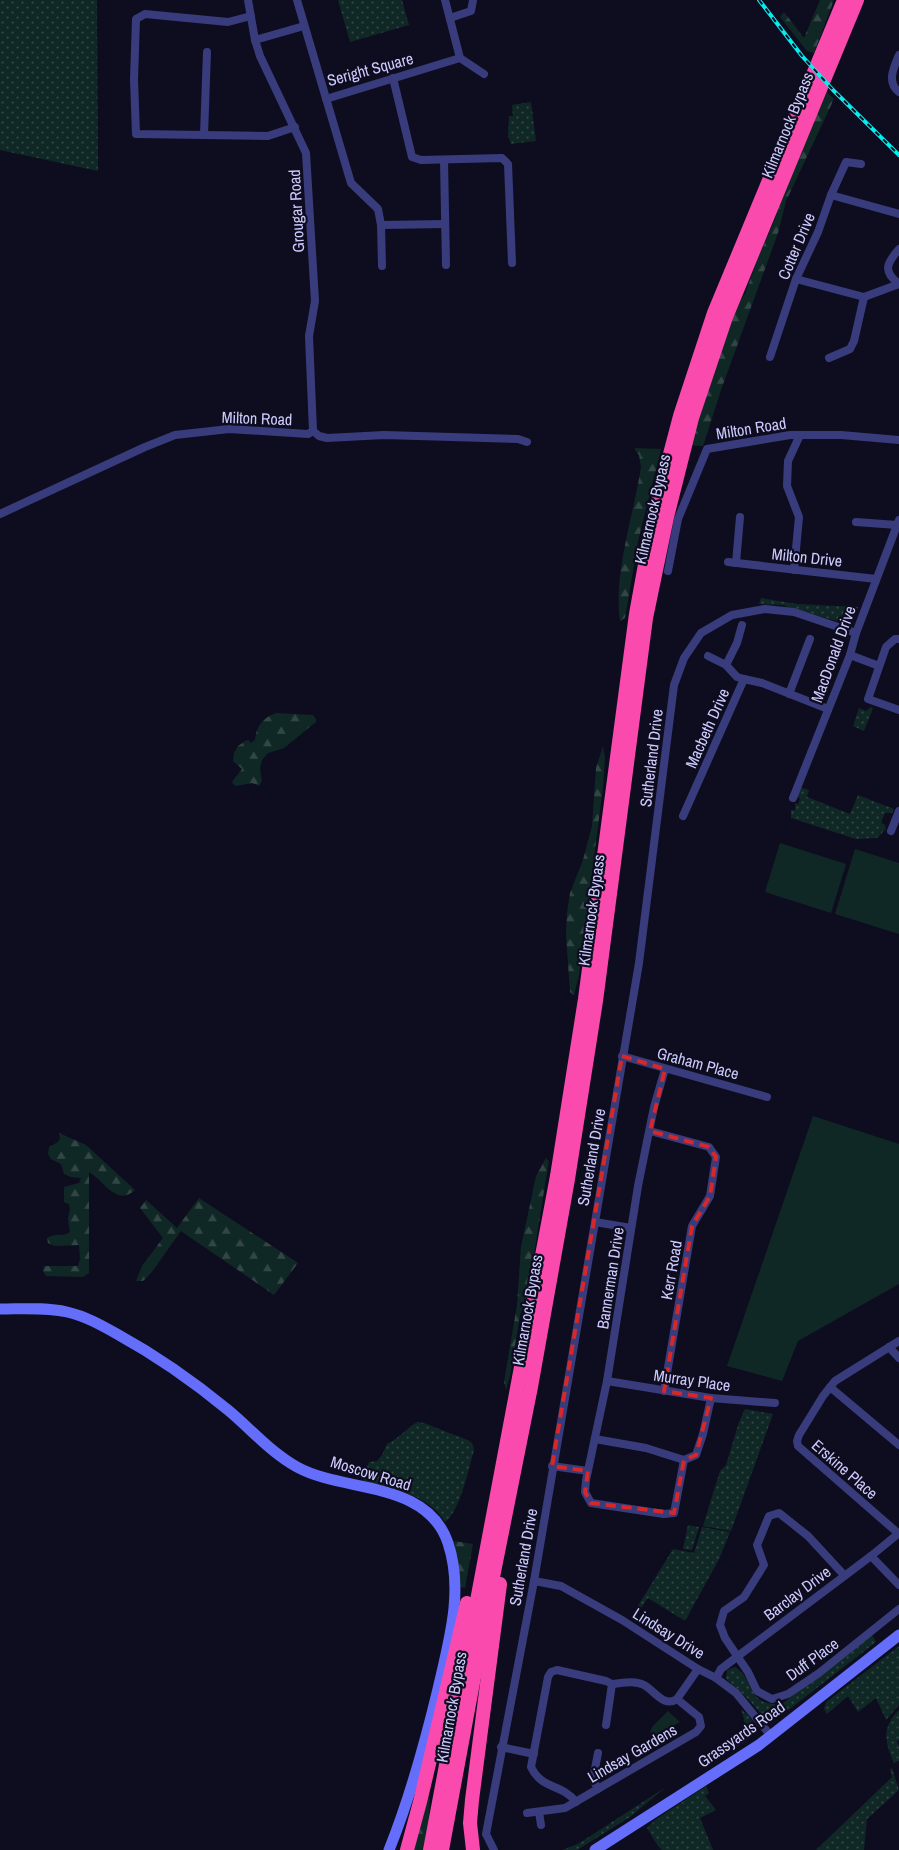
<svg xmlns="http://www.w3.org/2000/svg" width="899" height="1850" viewBox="0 0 899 1850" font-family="'Archivo Narrow',sans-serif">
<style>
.grass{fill:url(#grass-dots)}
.forest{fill:url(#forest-firs)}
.park{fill:#102825}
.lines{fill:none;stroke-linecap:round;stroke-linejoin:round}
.street{stroke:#393c7c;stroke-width:8}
.secondary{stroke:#656efb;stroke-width:11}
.highway{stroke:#fb4aae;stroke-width:14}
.rail-casing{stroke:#06ecef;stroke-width:4}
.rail{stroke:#0e0d1f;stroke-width:2;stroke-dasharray:5.5;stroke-linecap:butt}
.marked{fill:none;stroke:#d62828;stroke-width:4;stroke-dasharray:10 6;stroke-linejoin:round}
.labels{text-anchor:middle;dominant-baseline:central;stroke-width:4.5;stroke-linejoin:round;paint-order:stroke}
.street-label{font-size:16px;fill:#cdcbfe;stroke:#0e0d1f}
</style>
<defs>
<pattern id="grass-dots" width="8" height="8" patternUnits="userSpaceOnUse" patternTransform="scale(1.25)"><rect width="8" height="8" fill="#102825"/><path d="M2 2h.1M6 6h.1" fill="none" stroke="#324646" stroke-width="1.8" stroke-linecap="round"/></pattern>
<pattern id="forest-firs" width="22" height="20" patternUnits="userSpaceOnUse" patternTransform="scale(1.25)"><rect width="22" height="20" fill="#102825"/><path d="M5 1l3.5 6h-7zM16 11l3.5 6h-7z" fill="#324646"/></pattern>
</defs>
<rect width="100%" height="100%" fill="#0e0d1f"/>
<g class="grass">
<polygon points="0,0 97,0 98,171 0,150"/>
<polygon points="338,0 402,0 409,25 350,42"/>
<polygon points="531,102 536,141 511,144 508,136 509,116 513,116 512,105"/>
<polygon points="761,598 797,604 858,607 852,622 847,624 782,605 759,604"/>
<polygon points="871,707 873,708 864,731 853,726 859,708 866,711"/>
<polygon points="799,788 803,788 809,790 807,797 850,814 858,795 894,809 892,813 885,813 881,823 885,825 886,829 877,838 856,839 791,818 791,810 795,810 795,803 798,804 800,799 797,795"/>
<polygon points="745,1409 773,1414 731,1531 703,1526 720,1471 726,1465 739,1422"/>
<path d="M417 1422 424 1423 470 1441 473 1445 474 1450C469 1467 460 1512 445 1522 428 1494 393 1489 363 1481L362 1478 369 1462 377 1461 382 1455 387 1444C398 1439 406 1429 417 1422Z"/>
<polygon points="688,1525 699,1527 692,1550 683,1549"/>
<polygon points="702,1527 730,1532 719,1559 685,1621 648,1598 639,1611 636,1609 673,1549 694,1553"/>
<path d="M872 1635 876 1642 782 1715 773 1719 763 1716 747 1698 726 1679 727 1670 735 1667C757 1681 745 1706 782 1704Z"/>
<polygon points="899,1646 899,1705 886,1720 876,1698 858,1712 848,1696 827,1714 824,1709 826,1702"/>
<path d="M741 1709C767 1729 750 1740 728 1752L727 1751C743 1735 749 1731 741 1709Z"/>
<path d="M899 1710V1740L897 1741 899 1747V1761L894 1763C885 1742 881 1728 899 1710Z"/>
<polygon points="892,1768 899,1790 867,1819 864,1850 816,1850 892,1777 890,1769"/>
<polygon points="706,1786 709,1793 705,1796 716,1810 700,1818 713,1850 662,1850 658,1846 647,1828 655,1820"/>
<polygon points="666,1787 630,1817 577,1850 562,1850 578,1844"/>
</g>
<g class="forest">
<polygon points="820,0 834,0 814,53 807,51 780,17 784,12 804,38"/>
<polygon points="827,92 834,99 786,201 778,233 721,390 703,446 688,445 730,315 745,294 759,255 775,220 781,194 809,125"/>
<path d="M635 448 661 449 638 541 625 618 620 621C613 574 634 514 641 467L639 455 635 450Z"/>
<path d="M276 713 313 715 316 719V722L284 748 268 753 262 760 260 768 262 781 259 786 252 783 235 786 232 782 242 769 233 761 234 753 238 746 245 741 248 740 251 743 255 740C256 726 263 718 276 713Z"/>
<polygon points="603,746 605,758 603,787 579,975 574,995 570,992 566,936 567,913 570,893 583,860 592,826 596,768"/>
<path d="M59 1133 86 1145 135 1190C117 1207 104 1181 89 1172V1273L83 1277 46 1276 43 1271 44 1266H78L80 1259 79 1245 55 1246 48 1243 47 1238C57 1232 61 1238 70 1232L68 1218 70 1209 69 1204 64 1202V1187L79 1183 81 1178 71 1177 64 1174 61 1164 51 1159 48 1154 49 1147 58 1142 60 1138Z"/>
<polygon points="546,1158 549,1161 548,1166 528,1292 520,1315 510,1376 506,1390 504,1382 517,1305 521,1247 536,1176"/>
<polygon points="199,1198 298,1263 274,1295 181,1231 151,1273 143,1281 136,1281 142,1266 163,1238 140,1208 146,1200 177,1228"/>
<polygon points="454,1541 473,1544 465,1588 460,1587"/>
<polygon points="428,1797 430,1799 428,1832 424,1850 412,1850"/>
</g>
<g class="park">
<polygon points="780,843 846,864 831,913 765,892"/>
<polygon points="855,849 899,863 899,934 835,914"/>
<polygon points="813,1116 899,1144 899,1284 798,1341 782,1381 727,1366"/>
<polygon points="668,1711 680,1722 655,1736 650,1732 653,1726"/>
</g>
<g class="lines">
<g class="street">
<polyline points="248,0 255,40 260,56 306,153 315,301 309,336 313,431"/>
<polyline points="297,0 351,183 378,209 381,225 382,266"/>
<polyline points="445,0 460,58 484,74"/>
<polyline points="251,16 228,22 145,14 136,19 134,79 136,134 268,136 295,127"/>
<polyline points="450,18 471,11 473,0"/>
<polyline points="255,40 304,26"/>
<path d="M899 55C894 67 886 82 899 92"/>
<polyline points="393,78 412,157 421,160 502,158 508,164 512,263"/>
<polyline points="326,99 460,58"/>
<polyline points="204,135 207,52"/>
<polyline points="444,160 446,265"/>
<polyline points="831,195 899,214"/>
<polyline points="381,225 445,224"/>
<path d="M899 249C887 263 882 271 899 284"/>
<polyline points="796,279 864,297 899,284"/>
<polyline points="770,357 796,279 818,232 831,195 846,162 861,164"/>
<polyline points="829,358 850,349 854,341 864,297"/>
<polyline points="313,431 319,436 327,438 384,435 518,439 527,442"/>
<polyline points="0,514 145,447 175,435 229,429 308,434 313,431"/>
<polyline points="856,522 897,525"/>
<polyline points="728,562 876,579"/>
<polyline points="736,563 740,517"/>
<polyline points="794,570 799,517 787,486 788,461 800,435"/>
<polyline points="668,571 678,519 707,449 790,435 841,435 899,440"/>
<polyline points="899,639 895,639 886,647 868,699 899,710"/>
<polyline points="850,655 879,666"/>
<polyline points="708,656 726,665 737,677 744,679"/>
<polyline points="726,665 737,643 742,625"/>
<polyline points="789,694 810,639"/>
<polyline points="793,798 850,655 856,633 899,520"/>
<polyline points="683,816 744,679 762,683 828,709"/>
<polyline points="891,831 899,811"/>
<polyline points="622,1056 767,1097"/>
<polyline points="665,1069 654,1107 638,1186 607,1381 586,1480 585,1492 591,1503 664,1514 674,1513 684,1460"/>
<polyline points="650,1131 709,1147 716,1157 710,1196 692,1226 664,1391"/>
<polyline points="595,1222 631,1228"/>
<polyline points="889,1347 899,1358"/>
<polyline points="607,1381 711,1398 775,1403"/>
<polyline points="830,1387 899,1445"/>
<polyline points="595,1439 646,1448 684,1460 696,1455 703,1434 711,1398"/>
<polyline points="552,1466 588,1471"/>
<polyline points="899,1534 798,1446 797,1441 799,1435 823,1396 835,1381 899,1341"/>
<polyline points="871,1556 899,1585"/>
<polyline points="844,1575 808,1536 779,1513 769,1516 757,1545 764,1565 744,1597 724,1611 720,1625 725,1638 748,1672 757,1691 772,1699 788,1694 819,1673 899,1609"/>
<polyline points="534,1581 561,1586 622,1620 698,1669 716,1678 736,1693 771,1736"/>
<polyline points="716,1678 721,1669 738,1656 871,1556 899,1533"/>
<path d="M612 1684C623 1683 634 1680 644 1685 655 1691 664 1708 677 1699"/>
<polyline points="606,1725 612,1684"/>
<polyline points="501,1747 534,1754"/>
<polyline points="598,1753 593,1779 598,1789"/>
<path d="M576 1802C561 1783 542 1790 531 1767L548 1677 551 1672 557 1670 606 1681 612 1684"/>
<polyline points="539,1812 541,1825"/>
<polyline points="527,1813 565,1808 696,1732 701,1726 699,1717 677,1699 698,1669"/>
<polyline points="494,1850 486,1834 534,1581 639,963 674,685 684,658 701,633 732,615 765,609 794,612 856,633"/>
</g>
<g class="secondary">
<path d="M0 1309C22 1309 45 1307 67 1312 85 1316 101 1325 117 1334 157 1356 194 1382 228 1410 251 1429 270 1452 297 1467 344 1493 427 1480 448 1543 464 1591 449 1641 438 1689 425 1743 410 1798 389 1850"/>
<polyline points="595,1850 759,1745 899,1635"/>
</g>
<g class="highway">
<polyline points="407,1850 420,1802 467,1603"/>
<polyline points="430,1850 557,1176 585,999 636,614 654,515 680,416 714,313 844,0"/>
<polyline points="442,1850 487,1607 531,1387 568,1179 596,1001 646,618 667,517 692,418 726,317 857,0"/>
<polyline points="473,1850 470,1823 472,1800 500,1584"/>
</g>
<defs>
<polyline id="rail" points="759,0 802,56 833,90 899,155"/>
</defs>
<use href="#rail" class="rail-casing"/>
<use href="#rail" class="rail"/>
</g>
<path class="marked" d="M622 1056 665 1069 650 1131 709 1147 716 1157 710 1196 692 1226 664 1391 711 1398 696 1455 684 1460 674 1513 591 1503 585 1492 588 1471 552 1466Z"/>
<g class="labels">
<g class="street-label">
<text transform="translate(370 69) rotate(-15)">Seright Square</text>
<text transform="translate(787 125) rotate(-68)">Kilmarnock Bypass</text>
<text transform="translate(296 211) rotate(-93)">Grougar Road</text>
<text transform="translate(796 246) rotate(-67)">Cotter Drive</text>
<text transform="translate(257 418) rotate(2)">Milton Road</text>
<text transform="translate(751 428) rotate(-9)">Milton Road</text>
<text transform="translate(652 509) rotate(-77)">Kilmarnock Bypass</text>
<text transform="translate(807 557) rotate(6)">Milton Drive</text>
<text transform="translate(833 654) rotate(-70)">MacDonald Drive</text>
<text transform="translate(707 728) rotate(-66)">Macbeth Drive</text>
<text transform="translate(651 758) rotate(-83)">Sutherland Drive</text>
<text transform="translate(591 910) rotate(-82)">Kilmarnock Bypass</text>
<text transform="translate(698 1063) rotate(15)">Graham Place</text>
<text transform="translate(591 1157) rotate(-80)">Sutherland Drive</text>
<text transform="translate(671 1270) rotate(-80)">Kerr Road</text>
<text transform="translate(610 1278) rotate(-81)">Bannerman Drive</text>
<text transform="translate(527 1310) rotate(-80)">Kilmarnock Bypass</text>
<text transform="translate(692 1380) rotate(8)">Murray Place</text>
<text transform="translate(845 1469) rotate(41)">Erskine Place</text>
<text transform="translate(371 1473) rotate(17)">Moscow Road</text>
<text transform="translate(523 1557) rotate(-80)">Sutherland Drive</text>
<text transform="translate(797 1593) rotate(-37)">Barclay Drive</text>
<text transform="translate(669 1633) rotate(32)">Lindsay Drive</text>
<text transform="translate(812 1659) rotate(-36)">Duff Place</text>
<text transform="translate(451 1707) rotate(-80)">Kilmarnock Bypass</text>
<text transform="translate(741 1734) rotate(-35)">Grassyards Road</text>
<text transform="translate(632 1753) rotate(-30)">Lindsay Gardens</text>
</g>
</g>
</svg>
